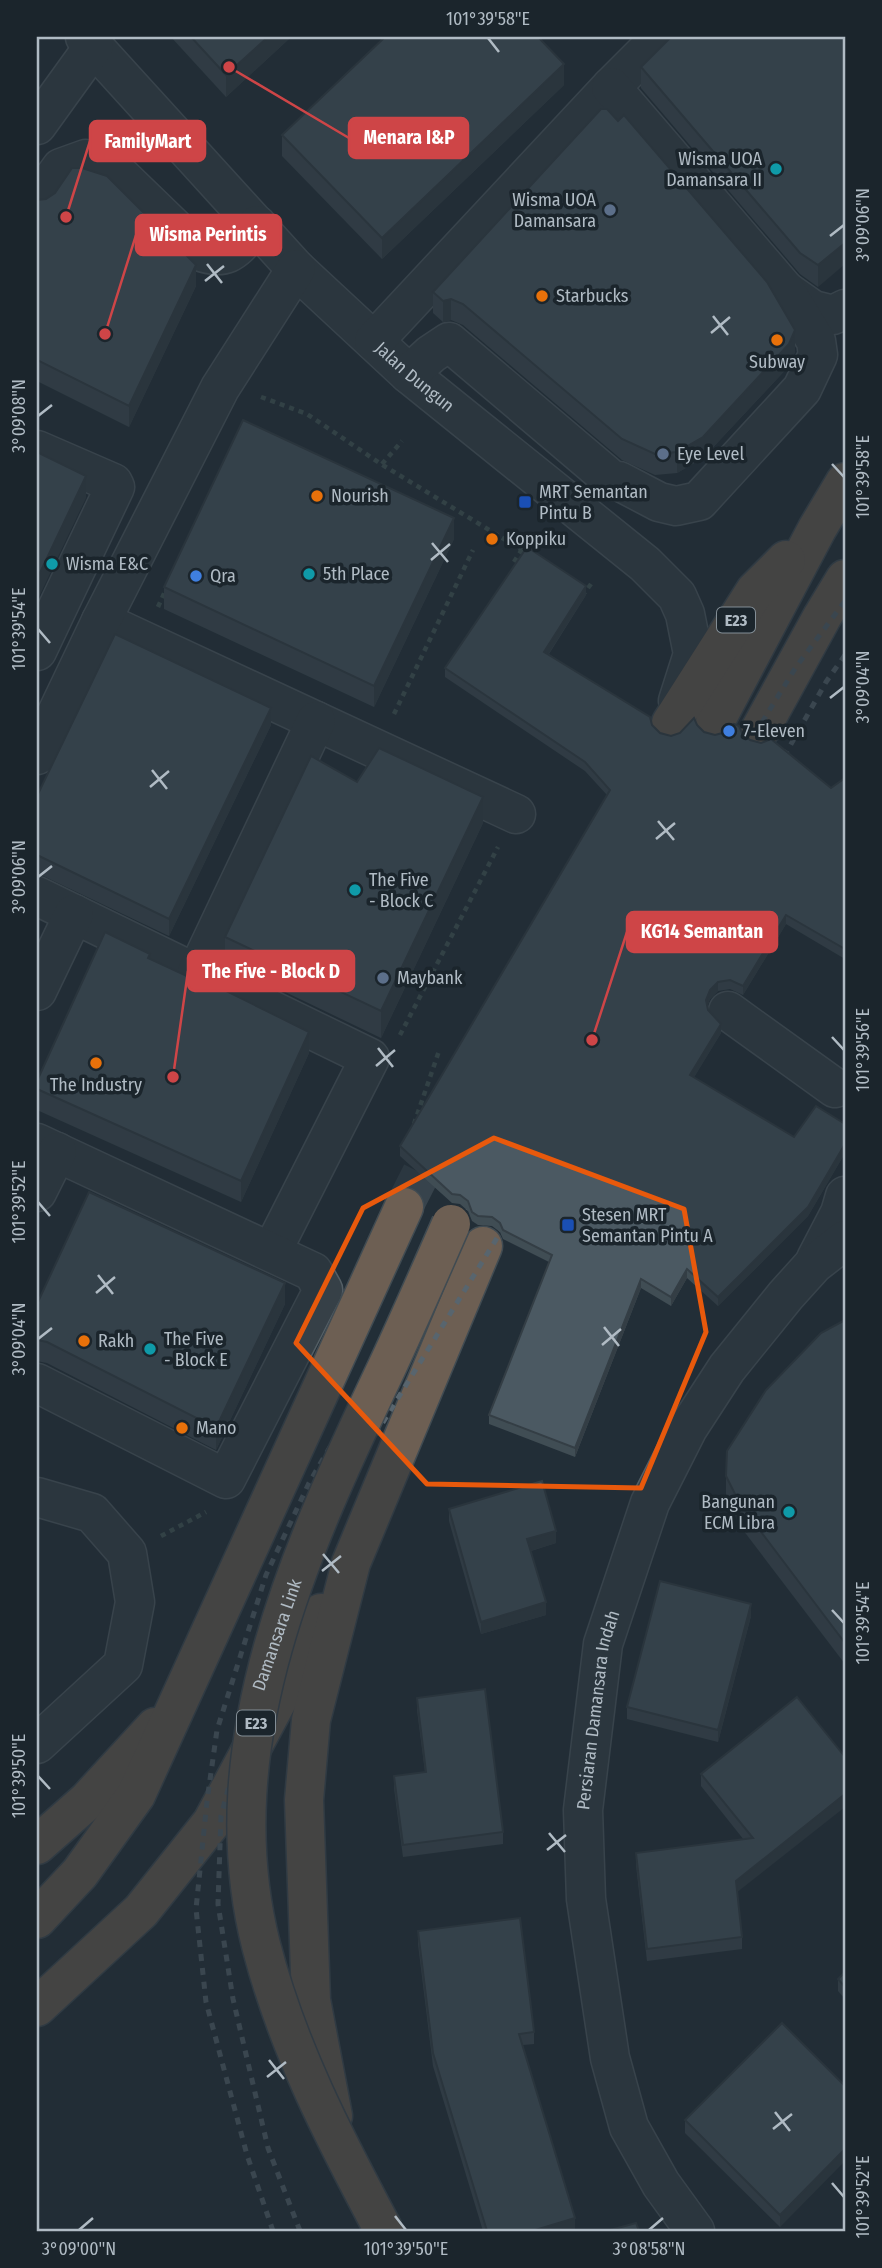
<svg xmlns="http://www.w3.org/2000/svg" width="882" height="2268" viewBox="0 0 882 2268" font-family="'Fira Sans Condensed',sans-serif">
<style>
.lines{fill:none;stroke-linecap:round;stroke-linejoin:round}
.highway-tunnel{stroke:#37434c;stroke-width:38;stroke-dasharray:38 19;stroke-linecap:butt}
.minor-casing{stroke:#535e65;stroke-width:41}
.highway-casing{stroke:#404b52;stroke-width:41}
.path{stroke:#465958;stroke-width:4.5;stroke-dasharray:5 5;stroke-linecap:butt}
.minor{stroke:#364047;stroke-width:38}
.highway{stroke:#6d5f53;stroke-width:38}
.rail{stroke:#58656e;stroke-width:5;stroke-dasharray:7 7;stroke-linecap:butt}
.highway-bridge-casing{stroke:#404b52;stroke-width:41;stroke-linecap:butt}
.highway-bridge{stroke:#6d5f53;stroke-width:38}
.wall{fill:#404d54}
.shaded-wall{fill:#343e45}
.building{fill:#4b5962;stroke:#343e45;stroke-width:2}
.marked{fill:none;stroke:#e8590c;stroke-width:5;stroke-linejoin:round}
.ticks{fill:none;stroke:#b0bbc4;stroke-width:2.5}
.culture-dot{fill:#0f9aa8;stroke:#1b252c;stroke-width:2.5}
.service-dot{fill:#5c6f8a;stroke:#1b252c;stroke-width:2.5}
.food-dot{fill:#e8710a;stroke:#1b252c;stroke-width:2.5}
.transit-dot{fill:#1a4fb4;stroke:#1b252c;stroke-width:2.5}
.shop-dot{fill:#3f7fe0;stroke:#1b252c;stroke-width:2.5}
.labels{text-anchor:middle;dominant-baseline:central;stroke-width:7;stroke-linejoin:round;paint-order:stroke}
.shield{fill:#1b252c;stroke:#838e96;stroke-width:2}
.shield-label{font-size:16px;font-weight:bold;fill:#b0bbc4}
.poi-label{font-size:18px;fill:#b0bbc4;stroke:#1b252c;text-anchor:start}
.street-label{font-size:18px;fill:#b0bbc4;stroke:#1b252c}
.leader{fill:none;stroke:#ce4547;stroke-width:2.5}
.callout-dot{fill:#ce4547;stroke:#1b252c;stroke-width:2.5}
.callout{fill:#ce4547;stroke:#ce4547;stroke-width:2.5}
.callout-label{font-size:19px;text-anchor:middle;font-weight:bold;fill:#fff}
.neatline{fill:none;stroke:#b0bbc4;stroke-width:2.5}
.ticks-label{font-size:18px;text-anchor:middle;fill:#b0bbc4}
</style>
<rect width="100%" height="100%" fill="#222e37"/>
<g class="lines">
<polyline class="highway-tunnel" points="404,1207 444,1128"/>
<defs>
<g id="minor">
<path id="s1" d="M85 37 296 269 409 374 645 564 677 596 685 614 693 654 678 701"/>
<polyline points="37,125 94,46"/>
<path d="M37 201 61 168 86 159 108 164 198 251C231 263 236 247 257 225"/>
<polyline points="786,291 813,310 833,315 845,309"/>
<polyline points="374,341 611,87 661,37"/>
<polyline points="409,374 431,354 449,342 613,481 619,481 659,502 676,506 699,501 802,389 818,355 816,341 785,290 611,87"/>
<polyline points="37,450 113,483 115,487 37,651"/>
<polyline points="101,621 516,814"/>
<polyline points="37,755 101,621 220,388 296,269"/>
<polyline points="37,896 370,1058 272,1251"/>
<polyline points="197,972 316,721"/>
<polyline points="37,991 74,914"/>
<polyline points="728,1011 835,1088"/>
<polyline points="37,1143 313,1272 323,1290 226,1479 37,1383"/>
<polyline points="37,1192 57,1152"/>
<polyline points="816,1259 840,1213 845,1196"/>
<polyline points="37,1497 92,1513 127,1553 135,1602 123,1665 37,1744"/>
<path id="s2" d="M695 2231 661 2184 629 2127 610 2058 586 1899 583 1810 603 1644 650 1503 688 1428 727 1368 786 1295 814 1264 845 1240"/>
</g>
<g id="highway">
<polyline points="715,722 817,529 845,482"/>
<polyline points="671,723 755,591 786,560"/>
<polyline points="760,730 822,617 845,579"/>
<polyline points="37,1845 87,1801 155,1727"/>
<polyline points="37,1919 80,1873 136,1795 404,1207"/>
<polyline points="37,2007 141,1911 212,1822 289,1679 321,1613"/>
<polyline points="333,2116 311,2000 304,1800 311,1720 351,1563 483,1246"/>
</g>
</defs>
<use href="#minor" class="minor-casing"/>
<use href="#highway" class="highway-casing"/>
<g class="path">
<polyline points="261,397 307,414 381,464 522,550"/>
<polyline points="382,464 402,441"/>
<polyline points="514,562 528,540"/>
<polyline points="582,596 591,584"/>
<polyline points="158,607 166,589"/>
<polyline points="394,714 473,550"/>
<polyline points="400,1035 498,847"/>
<polyline points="414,1124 439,1051"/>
<polyline points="161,1536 206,1512"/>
</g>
<use href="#minor" class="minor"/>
<use href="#highway" class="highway"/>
<g class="rail">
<polyline points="740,758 796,667 845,601"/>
<polyline points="777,769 826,682 845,655"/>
<polyline points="273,2231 247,2155 206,2002 196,1909 207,1801 217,1730 266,1575 309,1483 478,1193"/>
<path id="s3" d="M300 2231 268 2148 233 1999 218 1904 221 1816 242 1737 300 1568 343 1487 510 1217"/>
</g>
<defs>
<path id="highway-bridge" d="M384 2231C335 2139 287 2047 261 1945 210 1743 302 1546 387 1367 409 1320 430 1272 451 1224"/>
</defs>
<use href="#highway-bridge" class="highway-bridge-casing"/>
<use href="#highway-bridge" class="highway-bridge"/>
</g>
<g class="wall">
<polygon points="171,37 291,37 226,97"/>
<polygon points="845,37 818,287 800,274 641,88 641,67"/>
<polygon points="564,85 382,259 282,156 282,135"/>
<polygon points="37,200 196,286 129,427 37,381"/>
<polygon points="433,292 795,352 789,366 703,458 677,473 655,475 622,460 463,325 451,320 443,322 433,313"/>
<polygon points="454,539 374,707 164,609 164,587"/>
<polygon points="586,595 549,654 652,725 660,733 671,736 680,733 697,725 704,732 715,735 742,733 750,740 831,788 845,778 845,959 786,924 743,995 730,989 718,991 710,999 707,1007 708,1010 721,1033 694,1077 794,1137 845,1124 845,1153 808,1216 718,1306 687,1278 671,1306 641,1288 575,1457 489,1424 489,1415 549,1262 503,1239 500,1232 492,1226 478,1225 472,1221 468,1211 460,1204 452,1203 400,1156 400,1146 607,795 585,771 445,677 445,668"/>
<polygon points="271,725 169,936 37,873 37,796"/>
<polygon points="483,823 381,1038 225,963 225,937"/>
<polygon points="150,959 309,1053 241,1202 37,1110 37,1081"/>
<polygon points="37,1304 285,1304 216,1450 47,1363 37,1361"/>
<polygon points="845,1320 845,1664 740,1526 726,1497 726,1476"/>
<polygon points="449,1509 556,1543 531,1551 546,1615 481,1634 449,1521"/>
<polygon points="751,1616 718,1742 627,1719 627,1707"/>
<polygon points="797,1697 737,1892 742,1937 742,1949 647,1961 636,1865 636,1853 744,1840 701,1786 701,1774"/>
<polygon points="417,1698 503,1832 503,1844 403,1857 394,1788 394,1776 425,1772 417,1710"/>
<polygon points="418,1931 534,2032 534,2044 523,2045 575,2230 571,2231 483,2231 433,2066 418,1944"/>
<polygon points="845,1972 845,1999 838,1991 838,1979"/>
<polygon points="845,2086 780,2227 685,2133 685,2120"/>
</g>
<g class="shaded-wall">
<polygon points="268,37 291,37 226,97 226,75"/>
<polygon points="564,64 564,85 382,259 382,238"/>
<polygon points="845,243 845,264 818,287 818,265"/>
<polygon points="196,265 196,286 129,427 129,406"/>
<polygon points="451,299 451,320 443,322 443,301"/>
<polygon points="795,330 795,352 789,366 703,458 677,473 677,452"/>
<polygon points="86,476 86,498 37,601 37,579"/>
<polygon points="454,518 454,539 374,707 374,686"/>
<polygon points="586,586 586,595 544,661 544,652"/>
<polygon points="271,708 271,725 169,936 169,919"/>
<polygon points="483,797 483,823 381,1038 381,1011"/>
<polygon points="786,915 786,924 743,995 743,986"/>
<polygon points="718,982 718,991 710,999 706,1010 706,1000 710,990"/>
<polygon points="721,1024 721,1033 690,1084 690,1075"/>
<polygon points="309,1032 309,1053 241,1202 241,1181"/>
<polygon points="845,1144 845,1153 808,1216 718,1306 718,1297"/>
<polygon points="687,1269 687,1278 671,1306 671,1297"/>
<polygon points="641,1279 641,1288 575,1457 575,1448"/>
<polygon points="285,1283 285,1304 216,1450 216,1428"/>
<polygon points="556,1531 556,1543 527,1552 527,1539"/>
<polygon points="546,1602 546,1615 481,1634 481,1622"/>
<polygon points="751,1604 751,1616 718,1742 718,1730"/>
<polygon points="845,1794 845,1807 736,1893 736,1881"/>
<polygon points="845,2149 845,2161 780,2227 780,2215"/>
<polygon points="575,2218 575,2230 571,2231 532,2231"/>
</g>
<g class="building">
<polygon points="191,37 268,37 226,75"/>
<polygon points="385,37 538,37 564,64 382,238 282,135"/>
<polygon points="671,37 845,37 845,243 818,265 800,253 641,67"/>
<polygon points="601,109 607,109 618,121 624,115 767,282 795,330 789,344 703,437 677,452 655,454 622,439 463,304 451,299 443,301 433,292"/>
<polygon points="72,168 82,168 107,176 196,265 129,406 37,360 37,200 46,199 55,193"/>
<polygon points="243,420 454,518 374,686 164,587"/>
<polygon points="37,452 86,476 37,579"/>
<polygon points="527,547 586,586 544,652 650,717 652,725 660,733 671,736 680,733 694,718 697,725 704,732 715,735 726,732 734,724 739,726 742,733 750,740 761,743 771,739 831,788 845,778 845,949 786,915 743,986 730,980 718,982 710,990 706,1000 708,1010 721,1024 690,1075 794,1137 816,1106 845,1124 845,1144 808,1207 718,1297 687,1269 671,1297 641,1279 575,1448 489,1415 552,1255 503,1230 500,1223 492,1217 478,1216 472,1212 468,1201 460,1195 452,1194 400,1146 610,790 585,762 445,668"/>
<polygon points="115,634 271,708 169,919 37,855 37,796"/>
<polygon points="379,748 483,797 381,1011 225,937 311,756 357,782"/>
<polygon points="105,932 150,954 148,958 204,984 206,981 309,1032 241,1181 37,1089 37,1081"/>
<polygon points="89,1192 285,1283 216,1428 47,1342 37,1340 37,1304"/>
<polygon points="845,1320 845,1643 740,1504 726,1476 727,1451 766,1390 821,1333"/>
<polygon points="542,1481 556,1531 527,1539 546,1602 481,1622 449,1509"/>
<polygon points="660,1581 751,1604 718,1730 627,1707"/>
<polygon points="485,1689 503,1832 403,1845 394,1776 426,1772 417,1698"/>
<polygon points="797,1697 845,1757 845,1794 736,1881 742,1937 647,1949 636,1853 753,1838 701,1774"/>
<polygon points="520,1918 534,2032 519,2034 575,2218 532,2231 487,2231 433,2053 418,1931"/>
<polygon points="845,1972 845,1987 838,1979"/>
<polygon points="782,2023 845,2086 845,2149 780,2215 685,2120"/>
<polygon points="636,2223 639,2231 607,2231"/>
</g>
<path d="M0 0H882V2268H0ZM494 1138 684 1209 706 1332 641 1488 427 1484 296 1343 363 1208Z" fill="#222e37" fill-opacity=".55" fill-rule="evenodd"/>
<path class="marked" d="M494 1138 684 1209 706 1332 641 1488 427 1484 296 1343 363 1208Z"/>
<path class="ticks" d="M488 38 499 52M830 236 844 225M207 264 222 283M205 281 224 266M713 316 728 335M711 333 730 317M38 416 52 405M832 464 844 477M432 543 448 562M431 560 450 544M38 629 50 643M830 698 844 687M152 770 167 789M150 787 169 771M658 821 674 840M656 839 675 823M38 877 52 866M832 1037 844 1050M378 1048 393 1067M376 1066 395 1050M38 1202 50 1216M98 1275 113 1294M96 1293 115 1277M604 1327 619 1346M38 1339 52 1328M602 1345 621 1329M323 1554 339 1573M322 1571 341 1556M832 1610 844 1623M38 1776 50 1789M549 1833 565 1852M547 1850 566 1835M269 2060 284 2079M267 2077 286 2062M775 2112 790 2131M773 2129 792 2114M832 2183 844 2197M395 2216 406 2230M79 2230 93 2218M649 2230 663 2218"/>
<g class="culture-dot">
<circle cx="776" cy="169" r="7"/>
<circle cx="52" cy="564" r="7"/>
<circle cx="309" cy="574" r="7"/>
<circle cx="355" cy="890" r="7"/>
<circle cx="150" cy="1349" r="7"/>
<circle cx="789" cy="1512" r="7"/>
</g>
<g class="service-dot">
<circle cx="610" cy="210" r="7"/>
<circle cx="663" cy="454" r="7"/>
<circle cx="383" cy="978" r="7"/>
</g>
<g class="food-dot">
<circle cx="542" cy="296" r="7"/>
<circle cx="777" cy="340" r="7"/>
<circle cx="317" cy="496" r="7"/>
<circle cx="492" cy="539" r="7"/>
<circle cx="96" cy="1063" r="7"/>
<circle cx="84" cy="1341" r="7"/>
<circle cx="182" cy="1428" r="7"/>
</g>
<g class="transit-dot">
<rect x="518" y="495" width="14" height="14" rx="3.5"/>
<rect x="561" y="1218" width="14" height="14" rx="3.5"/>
</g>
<g class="shop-dot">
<circle cx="196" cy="576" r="7"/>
<circle cx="729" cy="731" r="7"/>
</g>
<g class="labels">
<g class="shield">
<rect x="717" y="607.5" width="38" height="25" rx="5"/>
<rect x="237" y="1710.5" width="38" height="25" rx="5"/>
</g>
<g class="shield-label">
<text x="736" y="620">E23</text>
<text x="256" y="1723">E23</text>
</g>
<g class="poi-label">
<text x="762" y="159" text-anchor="end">Wisma UOA<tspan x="762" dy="21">Damansara II</tspan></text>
<text x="596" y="200" text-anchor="end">Wisma UOA<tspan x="596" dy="21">Damansara</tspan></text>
<text x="556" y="296">Starbucks</text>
<text x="777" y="362" text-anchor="middle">Subway</text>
<text x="677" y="454">Eye Level</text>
<text x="539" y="492">MRT Semantan<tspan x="539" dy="21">Pintu B</tspan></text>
<text x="331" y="496">Nourish</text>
<text x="506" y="539">Koppiku</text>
<text x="66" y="564">Wisma E&amp;C</text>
<text x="323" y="574">5th Place</text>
<text x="210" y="576">Qra</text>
<text x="743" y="731">7-Eleven</text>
<text x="369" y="880">The Five<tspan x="369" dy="21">- Block C</tspan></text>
<text x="397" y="978">Maybank</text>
<text x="96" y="1085" text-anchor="middle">The Industry</text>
<text x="582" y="1215">Stesen MRT<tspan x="582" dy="21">Semantan Pintu A</tspan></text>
<text x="164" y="1339">The Five<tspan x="164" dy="21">- Block E</tspan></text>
<text x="98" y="1341">Rakh</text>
<text x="196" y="1428">Mano</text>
<text x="775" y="1502" text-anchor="end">Bangunan<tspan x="775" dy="21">ECM Libra</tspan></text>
</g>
<g class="street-label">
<text stroke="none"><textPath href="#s1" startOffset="474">Jalan Dungun</textPath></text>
<text stroke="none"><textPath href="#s3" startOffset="616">Damansara Link</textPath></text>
<text stroke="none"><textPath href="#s2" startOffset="546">Persiaran Damansara Indah</textPath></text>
</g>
</g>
<path class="leader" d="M229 67L349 138M66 217L90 141M105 334L136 235M592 1040L627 932M173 1077L188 971"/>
<g class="callout-dot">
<circle cx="229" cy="67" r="7"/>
<circle cx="66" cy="217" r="7"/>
<circle cx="105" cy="334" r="7"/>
<circle cx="592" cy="1040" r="7"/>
<circle cx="173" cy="1077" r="7"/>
</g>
<g class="callout">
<rect x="349" y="118" width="119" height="40" rx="7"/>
<rect x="90" y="121" width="115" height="40" rx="7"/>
<rect x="136" y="215" width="145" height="40" rx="7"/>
<rect x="627" y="912" width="150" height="40" rx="7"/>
<rect x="188" y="951" width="166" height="40" rx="7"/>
</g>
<g class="callout-label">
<text x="409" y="144">Menara I&amp;P</text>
<text x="148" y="148">FamilyMart</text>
<text x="208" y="241">Wisma Perintis</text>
<text x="702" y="938">KG14 Semantan</text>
<text x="271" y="978">The Five - Block D</text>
</g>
<rect width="882" height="2268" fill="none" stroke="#1b252c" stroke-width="77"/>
<rect x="38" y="38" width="806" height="2192" class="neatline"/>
<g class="ticks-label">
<text x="488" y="25">101°39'58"E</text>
<text transform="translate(863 225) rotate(-90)" y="6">3°09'06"N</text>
<text transform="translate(19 416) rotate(-90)" y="6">3°09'08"N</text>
<text transform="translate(863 477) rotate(-90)" y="6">101°39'58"E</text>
<text transform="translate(19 629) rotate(-90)" y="6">101°39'54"E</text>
<text transform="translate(863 687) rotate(-90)" y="6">3°09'04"N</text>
<text transform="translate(19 877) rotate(-90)" y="6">3°09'06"N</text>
<text transform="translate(863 1050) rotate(-90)" y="6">101°39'56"E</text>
<text transform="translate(19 1202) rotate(-90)" y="6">101°39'52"E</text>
<text transform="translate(19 1339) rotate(-90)" y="6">3°09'04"N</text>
<text transform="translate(863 1623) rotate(-90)" y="6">101°39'54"E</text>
<text transform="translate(19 1776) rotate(-90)" y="6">101°39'50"E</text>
<text transform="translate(863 2197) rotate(-90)" y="6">101°39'52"E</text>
<text x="79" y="2255">3°09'00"N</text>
<text x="406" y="2255">101°39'50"E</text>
<text x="649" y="2255">3°08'58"N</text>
</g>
</svg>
